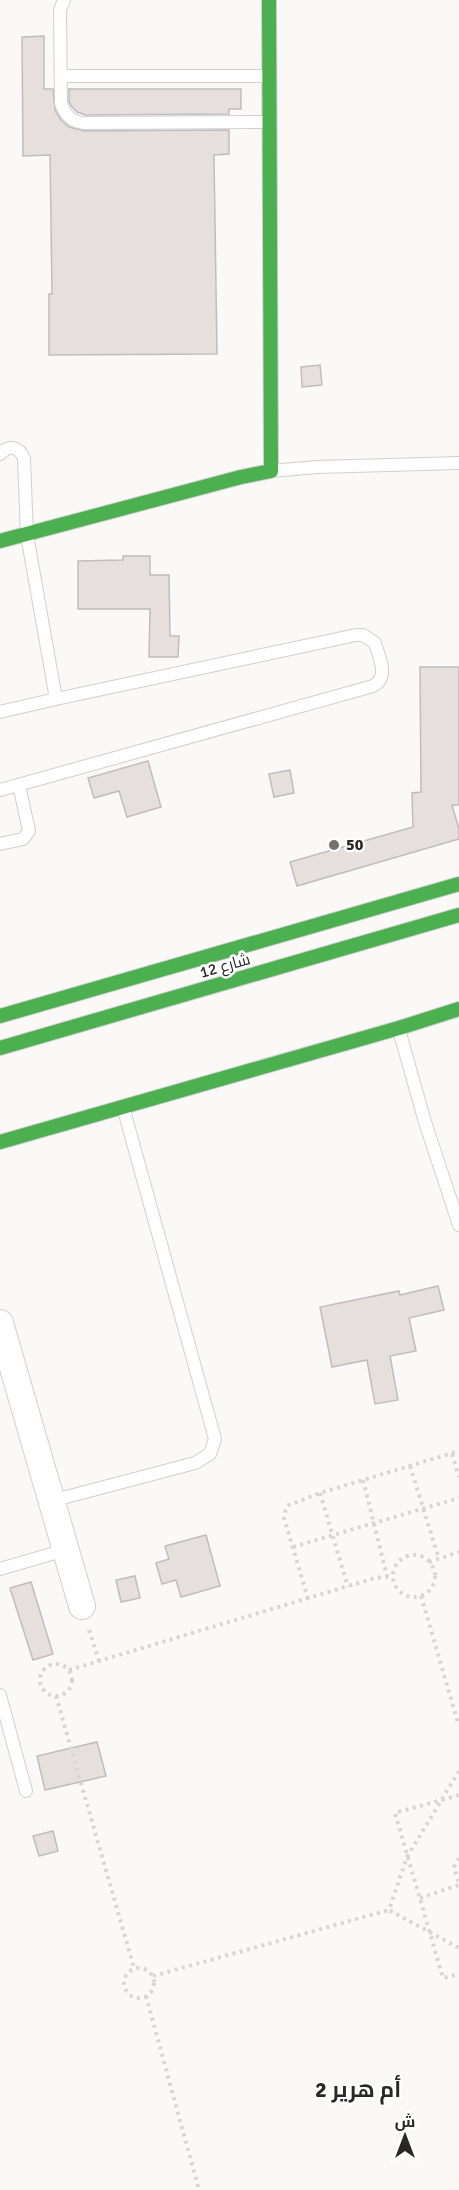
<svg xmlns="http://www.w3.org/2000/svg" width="459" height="2190" viewBox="0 0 459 2190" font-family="Signika,Cairo,sans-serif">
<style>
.building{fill:#e7dfdd;stroke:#bfbebd;stroke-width:1.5}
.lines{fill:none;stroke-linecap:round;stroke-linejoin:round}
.lane-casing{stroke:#d1d0cf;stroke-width:14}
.street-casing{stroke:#d1d0cf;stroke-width:28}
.fast-casing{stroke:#d1d0cf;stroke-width:16}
.path{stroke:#d7d6d6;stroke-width:4;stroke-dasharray:3 4.5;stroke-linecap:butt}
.lane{stroke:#fefefe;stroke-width:12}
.street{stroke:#fefefe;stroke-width:26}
.fast{stroke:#4caf50;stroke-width:14}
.poi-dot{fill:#727070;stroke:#fff;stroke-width:2}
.labels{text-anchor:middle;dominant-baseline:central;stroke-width:5;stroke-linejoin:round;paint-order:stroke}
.poi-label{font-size:16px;font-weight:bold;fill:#282726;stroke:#fff;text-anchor:start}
.street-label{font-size:16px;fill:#282726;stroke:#fff}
.district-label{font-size:22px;font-weight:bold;fill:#282726;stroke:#fff}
</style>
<rect width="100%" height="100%" fill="#fbf9f8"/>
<g class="building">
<polygon points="44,36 44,89 53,89 55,110 61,120 69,127 85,131 229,130 229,154 214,155 217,354 49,355 49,294 52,294 50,155 23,156 22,37"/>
<polygon points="69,89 241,89 241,109 229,109 229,114 86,115 77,112 72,107 69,102"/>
<polygon points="320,365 322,385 302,387 301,367"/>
<polygon points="123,556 150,556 150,575 169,575 170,636 179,636 178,657 149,657 150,609 78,609 78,561 123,560"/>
<polygon points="420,667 459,667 459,805 452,805 459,829 459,839 297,886 290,862 413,827 412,793 421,792"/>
<polygon points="148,761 161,807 127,817 119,791 94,798 88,778"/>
<polygon points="290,770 294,793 274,797 269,774"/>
<polygon points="438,1286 444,1310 409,1318 416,1351 390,1356 398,1400 375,1404 367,1360 332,1367 320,1307 399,1291 400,1295"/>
<polygon points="206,1535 220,1586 181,1597 176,1580 162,1584 156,1563 169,1559 165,1546"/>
<polygon points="135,1576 140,1598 121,1602 116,1580"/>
<polygon points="31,1582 53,1654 33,1660 10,1588"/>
<polygon points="97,1742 106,1776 45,1790 37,1756"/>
<polygon points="53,1831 58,1851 39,1856 33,1836"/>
</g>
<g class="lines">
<defs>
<g id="lane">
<path d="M64 0 60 10 61 103C65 116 72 122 85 123L268 122"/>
<polyline points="61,76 268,76"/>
<path d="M0 454C9 444 20 447 24 459L27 535 56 699 356 635H363L375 643C379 658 390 677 373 686L0 790"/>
<polyline points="271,471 317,467 459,463"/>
<polyline points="0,712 56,699"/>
<polyline points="0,844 23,839 29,831 19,785"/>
<polyline points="399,1030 425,1122 459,1225"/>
<polyline points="51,1501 195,1463 210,1454 215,1439 123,1107"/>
<polyline points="0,1569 65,1550"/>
<polyline points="0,1695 26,1791"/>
</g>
<polyline id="street" points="0,1323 82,1606"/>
<g id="fast">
<polyline points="0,541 241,477 271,471 269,0"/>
<polyline points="0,1016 459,884"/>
<polyline points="0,1048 459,915"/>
<polyline points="0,1142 399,1028 459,1009"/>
</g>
</defs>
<use href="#lane" class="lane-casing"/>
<use href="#street" class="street-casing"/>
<use href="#fast" class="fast-casing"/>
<g class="path">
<polyline points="452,1454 459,1477"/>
<polyline points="410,1466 439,1559"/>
<polyline points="363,1480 387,1576"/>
<polyline points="320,1493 348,1587"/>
<polyline points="293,1547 459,1498"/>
<circle cx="414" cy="1576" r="21"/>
<polyline points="429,1562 459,1552"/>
<polyline points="421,1596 459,1726"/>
<polyline points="308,1599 284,1518 286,1508 289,1505 320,1493 459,1451"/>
<polyline points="89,1630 99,1661"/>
<circle cx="56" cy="1680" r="16"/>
<polyline points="69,1670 375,1578 393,1576"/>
<polyline points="56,1696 134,1968"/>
<polyline points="459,1771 407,1857 389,1910 459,1948"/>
<polyline points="459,1795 395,1813 443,1978 459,1974"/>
<polyline points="459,1858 454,1867 459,1883"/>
<polyline points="420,1898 459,1885"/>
<circle cx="139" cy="1983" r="15"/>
<polyline points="153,1976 389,1910"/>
<polyline points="146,1996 199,2190"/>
</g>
<use href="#lane" class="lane"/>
<use href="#street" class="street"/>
<use href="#fast" class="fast"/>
</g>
<circle class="poi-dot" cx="334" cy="845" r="6"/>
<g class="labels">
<g class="poi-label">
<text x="346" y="845">50</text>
</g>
<g class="street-label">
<text transform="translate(225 966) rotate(-16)">شارع 12</text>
</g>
<g class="district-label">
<text x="358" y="2089">أم هرير 2</text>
</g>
</g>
<g transform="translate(405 2136)" stroke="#ffffff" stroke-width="4.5" paint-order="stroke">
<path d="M0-4.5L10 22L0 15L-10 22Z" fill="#282726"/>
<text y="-9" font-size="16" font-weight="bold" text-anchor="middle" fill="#282726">ش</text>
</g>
</svg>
